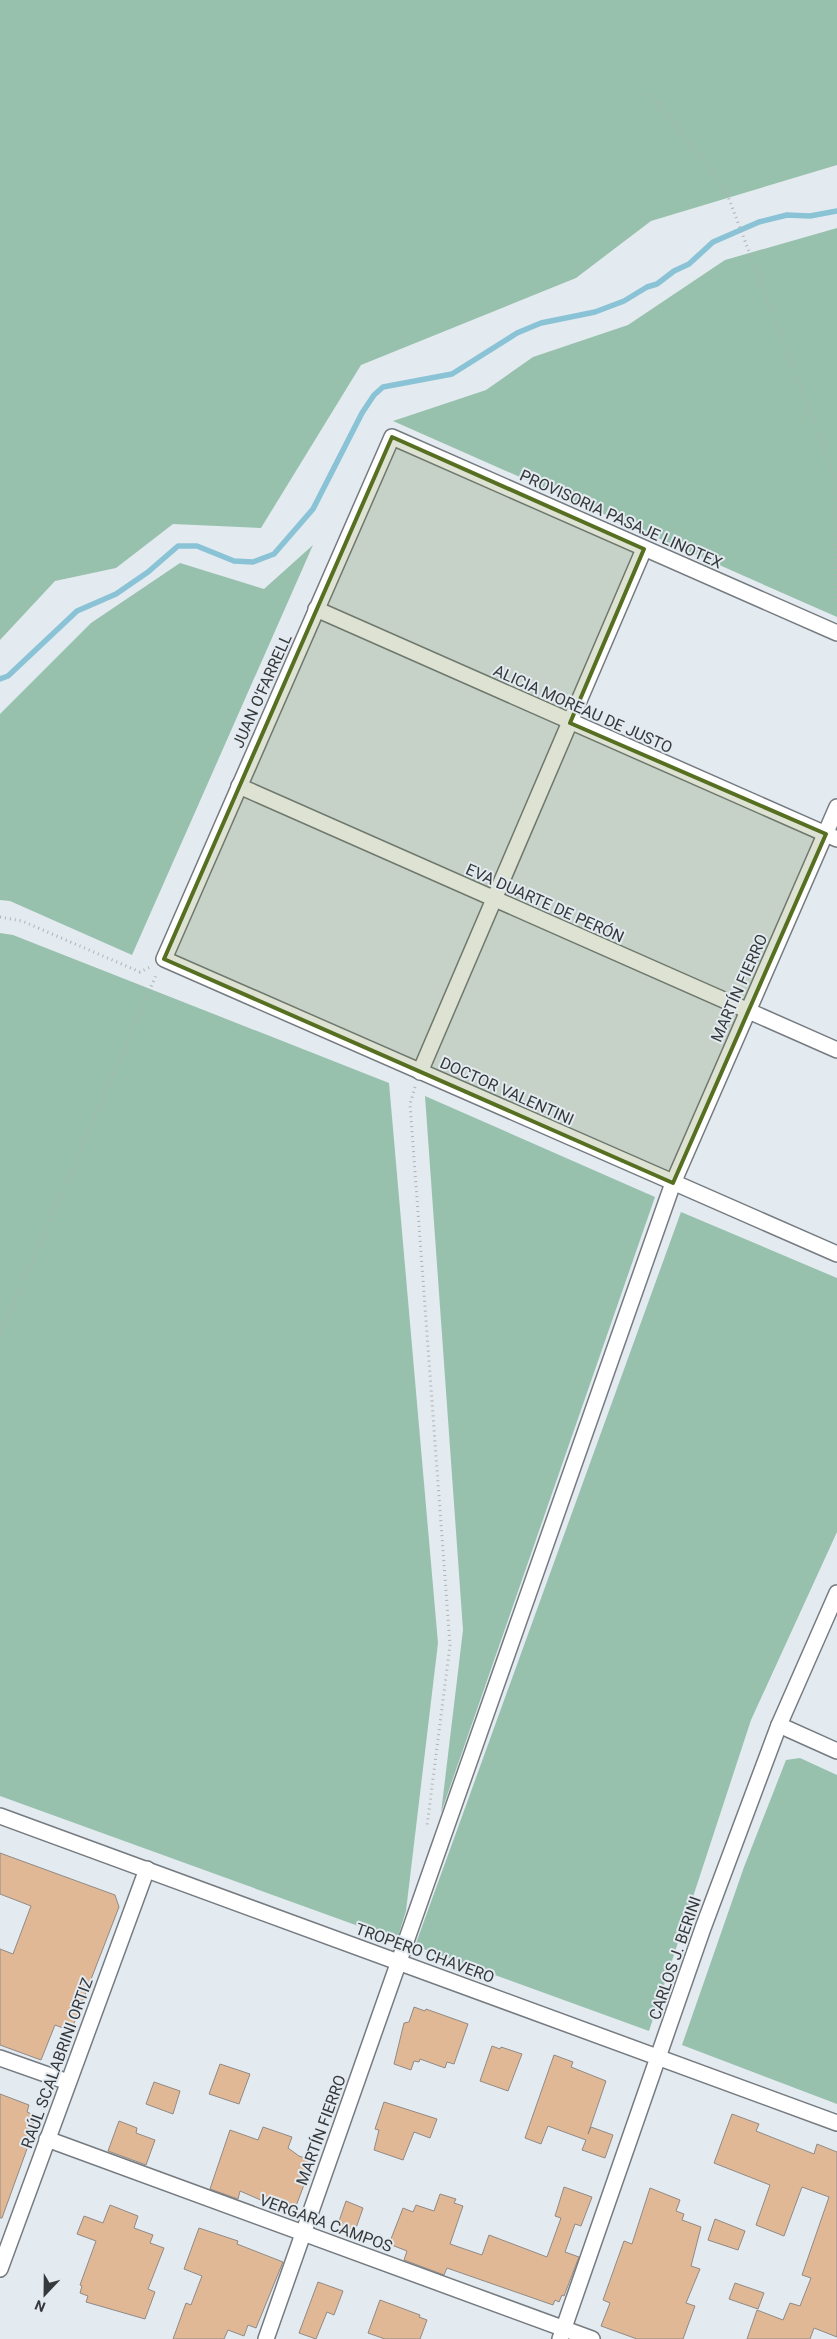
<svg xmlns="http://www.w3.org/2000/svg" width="837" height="2339" viewBox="0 0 837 2339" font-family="Roboto,sans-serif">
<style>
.green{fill:#98c1ad}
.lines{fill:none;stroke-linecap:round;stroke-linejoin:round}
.stream{stroke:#89c3d5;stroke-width:5.5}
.building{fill:#e0b896;stroke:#918a85}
.street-casing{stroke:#757b80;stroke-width:18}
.path{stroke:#adb3b7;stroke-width:3;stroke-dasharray:1 4;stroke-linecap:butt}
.street{stroke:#fff;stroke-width:15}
.marked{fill:#566f21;fill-opacity:0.2;stroke:#566f21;stroke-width:4;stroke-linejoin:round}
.labels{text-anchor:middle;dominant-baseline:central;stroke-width:4;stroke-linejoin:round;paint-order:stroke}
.street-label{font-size:16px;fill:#36393b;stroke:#e3eaf0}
</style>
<rect width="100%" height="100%" fill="#e3eaf0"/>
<g class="green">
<polygon points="0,0 837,0 837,165 651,221 576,278 361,365 261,528 173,524 116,568 55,581 0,640"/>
<polygon points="837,228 837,617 393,421 486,390 533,357 628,325 725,260"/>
<polygon points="313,545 132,955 10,901 0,900 0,714 91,623 180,563 264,589"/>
<polygon points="0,933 13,935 389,1083 438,1643 406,1911 397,1940 0,1796"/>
<polygon points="425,1096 655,1197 441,1813 463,1630"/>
<polygon points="681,1212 837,1278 837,1532 751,1720 649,2031 415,1946"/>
<polygon points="800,1758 837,1775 837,2104 682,2045 744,1867 786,1760"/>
</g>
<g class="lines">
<polyline class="stream" points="0,679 8,676 77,611 116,594 148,572 178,546 197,546 234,561 253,562 274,554 313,509 362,413 374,395 383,387 452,374 517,333 541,323 595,312 624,301 647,287 657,284 674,271 689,264 713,242 759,222 787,215 810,216 837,211"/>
</g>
<g class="building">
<polygon points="0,1853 115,1895 119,1907 71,2031 55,2025 41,2060 0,2045 0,1949 13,1954 31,1906 0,1894"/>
<polygon points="414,2007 425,2011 426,2009 468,2024 454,2064 447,2062 445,2068 420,2059 419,2062 414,2061 411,2070 394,2064 404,2023 409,2022"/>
<polygon points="492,2046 500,2049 501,2047 522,2054 508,2091 480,2081"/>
<polygon points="554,2055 573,2062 571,2067 606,2081 588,2134 591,2127 613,2135 605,2158 582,2150 586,2140 548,2126 541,2144 525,2138"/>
<polygon points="220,2064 250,2074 239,2104 209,2094"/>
<polygon points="154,2082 180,2091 173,2114 146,2104"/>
<polygon points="0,2094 29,2105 27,2112 36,2116 25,2145 28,2146 2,2218 0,2218"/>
<polygon points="384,2102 437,2119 430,2138 414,2132 403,2160 374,2150 379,2130 375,2129"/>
<polygon points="732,2114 759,2124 756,2131 814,2154 817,2144 837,2152 837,2337 814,2328 810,2339 747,2339 757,2310 783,2320 790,2303 800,2306 811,2278 802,2275 829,2197 802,2187 784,2236 756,2225 770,2185 714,2163"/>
<polygon points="119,2121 137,2128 136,2133 155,2140 146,2165 108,2151"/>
<polygon points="263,2127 292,2137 288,2148 299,2156 313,2161 293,2214 240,2191 238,2199 210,2189 230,2130 258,2140"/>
<polygon points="564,2187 592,2197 581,2226 575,2224 565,2252 579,2257 564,2296 562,2295 559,2302 555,2300 553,2305 447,2268 444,2275 404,2260 407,2251 389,2244 403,2208 413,2212 416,2205 434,2211 440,2194 456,2199 454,2203 463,2206 450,2244 482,2255 489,2235 547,2257 561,2218 555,2216"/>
<polygon points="650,2188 680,2200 676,2211 684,2214 682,2220 701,2227 691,2266 700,2269 686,2303 695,2306 683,2339 637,2339 601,2326 610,2303 603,2300 624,2241 632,2244"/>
<polygon points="346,2201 363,2208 355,2231 338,2224"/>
<polygon points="110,2205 138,2216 134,2228 153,2235 150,2243 164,2248 148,2289 155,2292 145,2319 86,2302 88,2296 80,2293 82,2286 80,2285 96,2241 77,2234 84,2216 103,2223"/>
<polygon points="715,2219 745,2231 738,2250 708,2240"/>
<polygon points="199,2228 238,2241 237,2244 283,2262 256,2328 248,2325 244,2336 228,2330 224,2339 173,2339 186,2303 191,2305 202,2276 184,2269"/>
<polygon points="318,2282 343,2291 334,2315 327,2312 316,2339 299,2333"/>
<polygon points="735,2283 764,2293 758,2309 729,2299"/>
<polygon points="380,2300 420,2315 419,2317 427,2320 420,2339 385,2339 368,2333"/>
</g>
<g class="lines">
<defs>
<g id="street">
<polyline points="316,609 837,839"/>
<polyline points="837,633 392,437 164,959 837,1254"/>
<polyline points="239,786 837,1050"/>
<polyline points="420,1072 644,549"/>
<polyline points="779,1725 837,1751"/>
<polyline points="0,1816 837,2123"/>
<polyline points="0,2058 68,2082"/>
<polyline points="47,2139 592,2339"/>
<polyline points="0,2269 147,1869"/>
<polyline points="266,2339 673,1183 837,807"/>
<polyline points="560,2339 703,1928 779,1725 837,1593"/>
</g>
</defs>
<use href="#street" class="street-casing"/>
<g class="path">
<polyline points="651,95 724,186 833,472 837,604"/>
<polyline points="0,917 22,921 140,972 150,967"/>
<polyline points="415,1087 410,1104 450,1645 427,1826"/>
<polyline points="0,1335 157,973"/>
</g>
<use href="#street" class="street"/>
</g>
<path class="marked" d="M392 437 644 549 570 723 826 834 673 1183 164 959Z"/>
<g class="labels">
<g class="street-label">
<text transform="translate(621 519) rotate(24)">PROVISORIA PASAJE LINOTEX</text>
<text transform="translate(262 691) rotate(-66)">JUAN O'FARRELL</text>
<text transform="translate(583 709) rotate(24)">ALICIA MOREAU DE JUSTO</text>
<text transform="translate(545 903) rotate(24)">EVA DUARTE DE PERÓN</text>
<text transform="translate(739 988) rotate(-66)">MARTÍN FIERRO</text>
<text transform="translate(507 1091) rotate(24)">DOCTOR VALENTINI</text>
<text transform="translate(425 1953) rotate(20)">TROPERO CHAVERO</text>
<text transform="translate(675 1958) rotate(-71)">CARLOS J. BERINI</text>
<text transform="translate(57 2063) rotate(-70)">RAÚL SCALABRINI ORTIZ</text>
<text transform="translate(321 2130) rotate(-70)">MARTÍN FIERRO</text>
<text transform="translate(326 2223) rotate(20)">VERGARA CAMPOS</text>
</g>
</g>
<g transform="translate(45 2294) rotate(202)" stroke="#e3eaf0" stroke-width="4" paint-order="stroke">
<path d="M0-4L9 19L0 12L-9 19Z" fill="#36393b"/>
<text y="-8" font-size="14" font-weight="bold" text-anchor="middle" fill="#36393b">N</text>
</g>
</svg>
